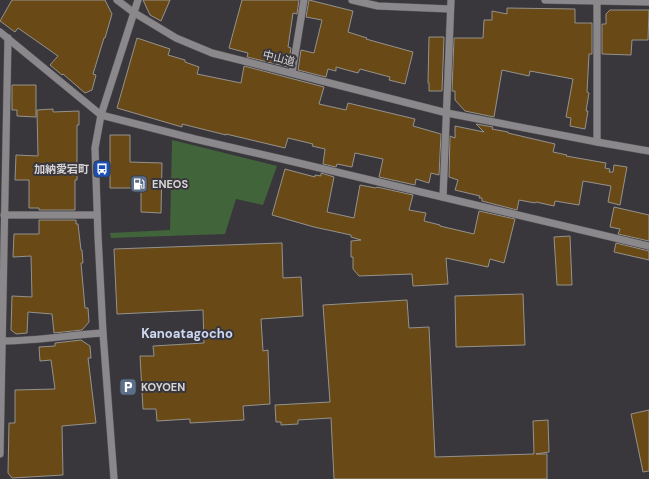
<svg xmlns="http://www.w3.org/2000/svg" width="649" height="479" viewBox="0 0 649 479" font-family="'DM Sans','Noto Sans JP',sans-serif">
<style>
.green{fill:#41643a}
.building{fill:#694a17;stroke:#95928d}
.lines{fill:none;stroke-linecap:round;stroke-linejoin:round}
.minor-casing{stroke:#575558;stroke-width:8}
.minor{stroke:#8b888c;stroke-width:7}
.labels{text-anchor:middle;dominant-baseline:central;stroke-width:4;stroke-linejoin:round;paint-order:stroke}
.street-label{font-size:11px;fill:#d6d4d6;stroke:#39373b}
.poi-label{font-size:11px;font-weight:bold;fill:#d6d4d6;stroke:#39373b;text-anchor:start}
.quarter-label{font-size:13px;font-weight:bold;fill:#cdd8f3;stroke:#39373b}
</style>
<rect width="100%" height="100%" fill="#39373b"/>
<polygon class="green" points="172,140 277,166 263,205 236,199 225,234 111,238 110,233 170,230"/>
<g class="building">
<polygon points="12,0 105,0 112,14 105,38 104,38 93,74 96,75 92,90 85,93 63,74 62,75 50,65 58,56 18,28 15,32 0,21"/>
<polygon points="143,0 170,0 161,21 150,15"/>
<polygon points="242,0 299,0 297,14 293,13 288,47 291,48 288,67 247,57 248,53 229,48"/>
<polygon points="309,0 353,11 348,32 367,38 366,39 413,52 405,84 389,80 390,77 360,69 358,73 336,67 336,71 328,69 326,77 298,70 301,50 314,53 322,20 306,17"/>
<polygon points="507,8 575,9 575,23 592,23 592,54 589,54 587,92 589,93 586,111 588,111 585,129 570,126 571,118 566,117 573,79 530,71 529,76 502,70 494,117 465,111 455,100 455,91 452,91 454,38 483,38 484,20 492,20 492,11 507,14"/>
<polygon points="610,10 649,10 648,40 632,40 631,55 602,54 602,24 606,24 606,14"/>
<polygon points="429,37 444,37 442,91 429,91 429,83 428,83"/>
<polygon points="137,38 170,49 168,55 185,60 185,62 199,67 197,74 241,83 244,66 324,87 319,104 346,110 348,103 415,119 413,126 441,134 439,175 431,173 429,183 416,179 415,185 379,177 383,159 355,153 352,167 337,164 336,167 323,164 325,149 312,146 313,144 288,138 285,148 226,134 226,135 182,124 182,127 117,108"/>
<polygon points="12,85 36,85 36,117 17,116 17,110 12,110"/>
<polygon points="53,109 53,112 79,111 79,125 77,125 77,180 75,180 75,210 39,210 39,208 29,208 29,180 15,180 16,155 38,156 37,110"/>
<polygon points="476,124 493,127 492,129 508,132 508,133 555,144 553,152 567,155 566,156 606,163 605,168 610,169 609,172 613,172 614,165 627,167 620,205 608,202 611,186 583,181 579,205 555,201 554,206 536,202 535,203 519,200 517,210 482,201 482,198 479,198 480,196 455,190 458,180 449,177 450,136 455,138 455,126 484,132"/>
<polygon points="110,135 130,135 130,162 162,163 161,213 141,212 141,188 110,188"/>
<polygon points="285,169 315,177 315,175 321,176 321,173 334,177 327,212 354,218 360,185 376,188 377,187 413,195 409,210 426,213 424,221 440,225 440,226 474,234 479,211 515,219 504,263 490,259 488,267 446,258 448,284 413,286 412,274 359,276 353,269 353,257 351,257 351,241 361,240 351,237 351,235 314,227 272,215"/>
<polygon points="614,207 649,215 649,241 618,234 620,229 610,227"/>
<polygon points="39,220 76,220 76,224 78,224 81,250 82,250 83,263 81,263 85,308 88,308 89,322 82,330 54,333 52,314 28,312 27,333 16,334 11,330 12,296 32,297 31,256 13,257 14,234 39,234"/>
<polygon points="570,236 572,285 557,285 554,237"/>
<polygon points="282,243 283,278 301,277 303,316 261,319 263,351 268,350 270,404 243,406 244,420 190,423 190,419 157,421 156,409 143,409 140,356 154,356 153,346 204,343 203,310 117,314 114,249"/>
<polygon points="616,243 649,251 649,260 614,252"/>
<polygon points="523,294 525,345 456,347 455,296"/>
<polygon points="407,300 409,328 429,327 435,457 534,454 533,421 548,420 549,452 536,454 547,454 547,479 334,479 331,418 298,420 298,424 281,425 281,422 276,422 275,405 330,402 323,305"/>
<polygon points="81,340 90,346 91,358 88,358 96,423 62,426 63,475 12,478 8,473 9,423 15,423 15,390 55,389 51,360 40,361 39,347 55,346 55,343"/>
<polygon points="649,410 649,471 643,472 631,414"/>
</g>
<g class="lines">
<defs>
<g id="minor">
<polyline points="117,0 133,12 176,38 212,53 447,113 597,142 649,151"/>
<polyline points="352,0 378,6 450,9"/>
<polyline points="545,0 649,2"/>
<polyline points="0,32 101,115 195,139 286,160 649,246"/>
<polyline points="292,73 304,0"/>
<polyline points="597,142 597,0"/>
<polyline points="443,197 451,0"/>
<polyline points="4,215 97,215"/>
<path d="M2 341C36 341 70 335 103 333"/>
<polyline points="0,454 8,38"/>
<polyline points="114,479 103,333 98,236 95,148 101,115 138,0"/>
</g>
</defs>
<use href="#minor" class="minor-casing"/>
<use href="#minor" class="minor"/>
</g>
<defs>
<symbol id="bus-square" viewBox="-11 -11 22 22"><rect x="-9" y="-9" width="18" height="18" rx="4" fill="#1a4fb4" stroke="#39373b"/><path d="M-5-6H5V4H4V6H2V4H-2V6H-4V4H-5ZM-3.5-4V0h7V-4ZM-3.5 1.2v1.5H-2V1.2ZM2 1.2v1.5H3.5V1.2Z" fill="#fff"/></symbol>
<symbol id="fuel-square" viewBox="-11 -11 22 22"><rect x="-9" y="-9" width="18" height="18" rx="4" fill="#5c6f8a" stroke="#39373b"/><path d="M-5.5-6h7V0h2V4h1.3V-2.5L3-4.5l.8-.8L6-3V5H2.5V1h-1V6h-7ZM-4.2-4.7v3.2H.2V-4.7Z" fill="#fff"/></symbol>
<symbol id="parking-square" viewBox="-11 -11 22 22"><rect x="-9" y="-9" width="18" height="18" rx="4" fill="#5c6f8a" stroke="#39373b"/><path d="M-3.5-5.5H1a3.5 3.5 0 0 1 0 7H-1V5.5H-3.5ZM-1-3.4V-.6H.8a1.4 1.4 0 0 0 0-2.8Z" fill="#fff"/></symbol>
</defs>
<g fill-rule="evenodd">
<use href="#bus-square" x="92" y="159" width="20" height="20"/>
<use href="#fuel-square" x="129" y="174" width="20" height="20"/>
<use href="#parking-square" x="118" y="377" width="20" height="20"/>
</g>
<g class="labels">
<g class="street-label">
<text transform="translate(279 58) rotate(14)">中山道</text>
</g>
<g class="poi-label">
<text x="89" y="169" text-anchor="end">加納愛宕町</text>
<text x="152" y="184">ENEOS</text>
<text x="141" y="387">KOYOEN</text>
</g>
<g class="quarter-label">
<text x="187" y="333">Kanoatagocho</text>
</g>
</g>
</svg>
